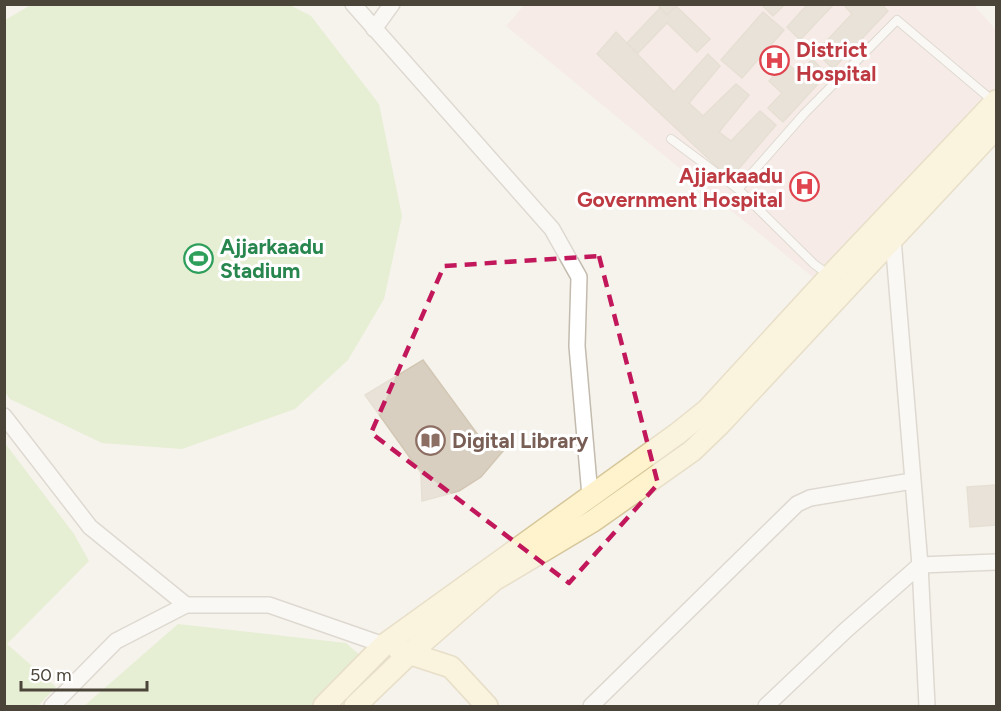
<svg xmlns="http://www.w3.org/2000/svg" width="1001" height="711" viewBox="0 0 1001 711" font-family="Figtree,sans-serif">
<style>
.medical{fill:#f6e3e0}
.green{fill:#d2eab5}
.building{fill:#d8cfc1;stroke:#d3c7b4;stroke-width:1.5}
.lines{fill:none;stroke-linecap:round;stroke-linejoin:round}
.lane-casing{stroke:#c2bbae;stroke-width:10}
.street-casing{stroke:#c2bbae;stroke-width:18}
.secondary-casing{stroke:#d6c79b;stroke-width:24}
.lane{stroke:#fff;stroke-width:8}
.street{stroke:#fff;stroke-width:15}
.secondary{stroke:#fff3cd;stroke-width:21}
.marked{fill:none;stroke:#c2185b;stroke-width:4.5;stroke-dasharray:12 8;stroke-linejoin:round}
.labels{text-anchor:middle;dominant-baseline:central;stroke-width:6;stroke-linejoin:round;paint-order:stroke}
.health-label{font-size:21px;font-weight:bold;fill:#be3a42;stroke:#fff;text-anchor:start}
.leisure-label{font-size:21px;font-weight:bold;fill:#27864d;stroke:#fff;text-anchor:start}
.education-label{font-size:21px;font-weight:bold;fill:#785e54;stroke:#fff;text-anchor:start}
</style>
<rect width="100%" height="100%" fill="#f6f3ec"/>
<polygon class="medical" points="525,4 974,5 996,30 996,94 816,280 506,26"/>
<g class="green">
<polygon points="31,5 290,5 311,16 379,104 402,216 384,299 348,360 295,409 182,449 102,443 10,399 5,392 5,20"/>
<polygon points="4,442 74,534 89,561 7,644 56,687 38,706 5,706"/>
<polygon points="178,624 346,643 361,656 311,706 84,706"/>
</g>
<g class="building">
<polygon points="657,4 678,4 667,15"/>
<polygon points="761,4 785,4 773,16"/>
<polygon points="808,4 834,4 800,40 787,27"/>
<polygon points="843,4 881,4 888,11 833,69 816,52 852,14"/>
<polygon points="676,6 710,39 697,52 667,23 638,53 627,43 660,8 667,15"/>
<polygon points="763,12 784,30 742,78 721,60"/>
<polygon points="616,32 674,92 708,54 720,66 689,103 703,116 736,84 749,95 719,132 731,141 760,111 776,125 730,179 597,54"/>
<polygon points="812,59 827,74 783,122 768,108 782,93 769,81 787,63 799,74"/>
<polygon points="423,360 478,435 504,450 481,477 459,491 422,501 421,473 365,395"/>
<polygon points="996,485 996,525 970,527 967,487"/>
</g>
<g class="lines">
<defs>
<g id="lane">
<polyline points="671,139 738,189"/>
<polyline points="829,275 814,264 738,189 804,114 897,20 993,101"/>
</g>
<g id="street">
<polyline points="353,4 552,229 579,277 577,346 590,496"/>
<polyline points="374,29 392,4"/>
<polyline points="890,235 893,239 920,565 927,706"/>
<polyline points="4,416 90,527 186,605"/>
<polyline points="52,706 116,641 186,605 269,605 384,645"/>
<polyline points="591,706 797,504 810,498 912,481"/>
<polyline points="766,706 846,630 920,565 996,562"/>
</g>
<g id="secondary">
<polyline points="399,650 451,667 487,706"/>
<polyline points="324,706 384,645 677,434 707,410 830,276 996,101"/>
<polyline points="355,706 409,654 494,580 593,521 692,451 719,425 996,128"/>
</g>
</defs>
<use href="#lane" class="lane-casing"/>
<use href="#street" class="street-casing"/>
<use href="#secondary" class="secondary-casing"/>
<use href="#lane" class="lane"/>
<use href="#street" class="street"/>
<use href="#secondary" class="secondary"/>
</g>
<path d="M0 0H1001V711H0ZM599 256 658 484 569 583 371 433 444 266Z" fill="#f6f3ec" fill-opacity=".55" fill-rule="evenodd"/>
<path class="marked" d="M599 256 658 484 569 583 371 433 444 266Z"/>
<defs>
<symbol id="hospital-ring" viewBox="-11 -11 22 22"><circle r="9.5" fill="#fff" stroke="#e0444e" stroke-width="1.5"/><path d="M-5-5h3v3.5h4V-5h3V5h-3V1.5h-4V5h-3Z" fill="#e0444e"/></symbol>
<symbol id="stadium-ring" viewBox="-11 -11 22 22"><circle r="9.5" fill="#fff" stroke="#2e9e5b" stroke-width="1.5"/><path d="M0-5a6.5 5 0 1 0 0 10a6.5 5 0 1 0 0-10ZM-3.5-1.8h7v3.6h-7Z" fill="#2e9e5b"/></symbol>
<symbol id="library-ring" viewBox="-11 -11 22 22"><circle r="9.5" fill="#fff" stroke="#8d6e63" stroke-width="1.5"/><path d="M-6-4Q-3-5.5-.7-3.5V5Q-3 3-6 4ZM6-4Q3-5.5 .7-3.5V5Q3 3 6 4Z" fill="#8d6e63"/></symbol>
</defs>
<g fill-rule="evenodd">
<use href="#hospital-ring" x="758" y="44" width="33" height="33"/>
<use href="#hospital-ring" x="788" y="170" width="33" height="33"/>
<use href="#stadium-ring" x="182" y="242" width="33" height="33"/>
<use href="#library-ring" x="414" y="424" width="33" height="33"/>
</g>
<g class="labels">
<g class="health-label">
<text x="796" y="49">District<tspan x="796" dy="24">Hospital</tspan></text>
<text x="783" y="175" text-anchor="end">Ajjarkaadu<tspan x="783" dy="24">Government Hospital</tspan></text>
</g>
<g class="leisure-label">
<text x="220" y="246">Ajjarkaadu<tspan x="220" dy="24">Stadium</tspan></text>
</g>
<g class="education-label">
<text x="452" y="440">Digital Library</text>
</g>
</g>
<rect width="1001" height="711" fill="none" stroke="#4b4439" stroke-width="12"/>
<path d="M21 681v9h126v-9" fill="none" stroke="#4b4439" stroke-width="3"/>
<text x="30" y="681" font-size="18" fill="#4b4439" stroke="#ffffff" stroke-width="4.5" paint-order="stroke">50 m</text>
</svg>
